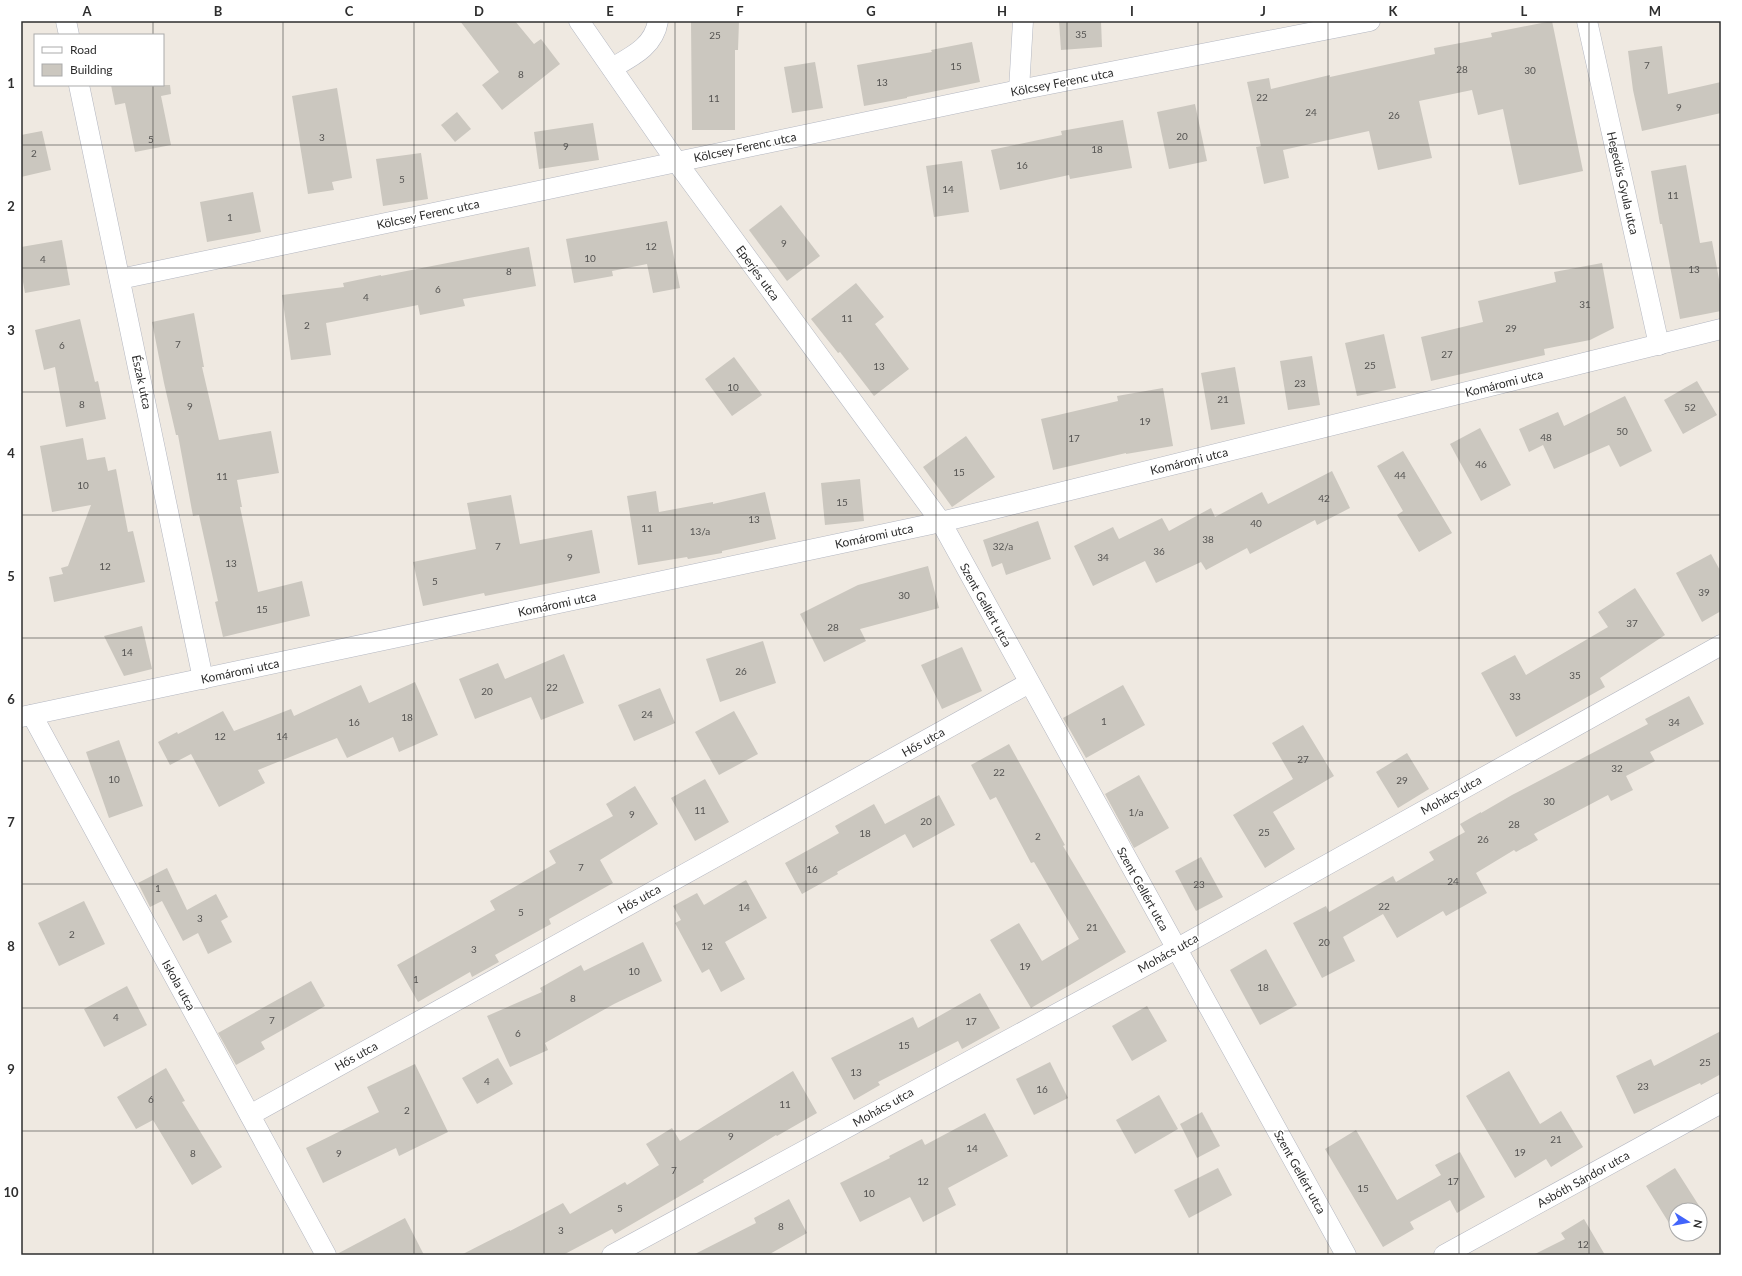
<svg xmlns="http://www.w3.org/2000/svg" width="1742" height="1276" viewBox="0 0 1742 1276" font-family="Lato,sans-serif">
<style>
.building{fill:#cbc7bf}
.lines{fill:none;stroke-linecap:round;stroke-linejoin:round}
.street-casing{stroke:#b4b7c1;stroke-width:21}
.street{stroke:#fff;stroke-width:20}
.grid{fill:none;stroke:#2e2e2e;stroke-width:1;stroke-opacity:0.55}
.labels{text-anchor:middle;dominant-baseline:central;stroke-width:3;stroke-linejoin:round;paint-order:stroke}
.number-label{font-size:10px;fill:#555452}
.street-label{font-size:12px;fill:#2e2e2e;stroke:#fff}
.neatline{fill:none;stroke:#2e2e2e;stroke-width:1.5}
.grid-label{font-size:13px;text-anchor:middle;font-weight:bold;fill:#2e2e2e}
</style>
<rect width="100%" height="100%" fill="#efe9e1"/>
<g class="building">
<polygon points="460,21 515,21 534,44 541,39 560,64 502,110 482,85 499,72"/>
<polygon points="691,21 739,21 738,50 735,50 735,130 692,130"/>
<polygon points="1059,21 1101,21 1102,47 1061,50"/>
<polygon points="1552,21 1583,171 1519,185 1503,109 1478,115 1472,90 1419,101 1432,158 1378,170 1369,131 1283,150 1289,178 1264,184 1256,147 1261,146 1247,82 1269,78 1271,89 1330,75 1330,77 1435,54 1434,48 1492,37 1491,33"/>
<polygon points="972,42 980,82 907,97 907,98 864,106 857,65 932,52 931,50"/>
<polygon points="1662,46 1668,94 1721,82 1721,113 1642,131 1633,90 1628,51"/>
<polygon points="815,62 823,108 792,113 784,67"/>
<polygon points="111,85 170,85 171,94 161,96 171,145 135,152 125,103 115,105"/>
<polygon points="337,88 352,178 332,182 334,190 308,194 292,96"/>
<polygon points="1195,104 1207,161 1169,169 1157,112"/>
<polygon points="457,112 471,129 455,142 441,125"/>
<polygon points="1123,120 1132,168 1070,179 1069,175 1000,190 991,150 1062,135 1061,131"/>
<polygon points="593,123 599,160 539,169 534,132"/>
<polygon points="42,131 51,170 21,177 21,135"/>
<polygon points="421,153 428,199 383,206 376,159"/>
<polygon points="962,161 969,212 934,217 926,166"/>
<polygon points="1686,165 1700,243 1712,241 1721,290 1721,311 1680,319 1662,224 1660,224 1651,171"/>
<polygon points="253,192 261,232 207,242 200,202"/>
<polygon points="781,205 820,256 787,281 749,230"/>
<polygon points="667,221 680,288 653,293 647,264 612,271 613,276 574,283 566,239"/>
<polygon points="62,240 70,285 25,293 21,271 21,247"/>
<polygon points="529,247 536,286 463,299 465,306 420,315 418,305 326,323 331,355 291,360 282,295 344,287 343,283 381,275 381,276"/>
<polygon points="1602,263 1614,328 1590,340 1544,349 1545,355 1431,381 1421,337 1483,322 1478,301 1556,282 1554,272"/>
<polygon points="856,283 884,317 875,324 909,369 874,396 840,352 838,353 811,319"/>
<polygon points="194,313 204,367 202,367 219,440 271,431 279,473 237,480 242,507 240,507 258,592 302,581 310,616 223,637 215,602 218,601 199,515 193,516 178,435 176,435 164,383 152,322"/>
<polygon points="80,319 95,382 98,381 106,419 66,427 55,367 44,370 35,330"/>
<polygon points="1384,334 1396,388 1357,396 1345,343"/>
<polygon points="1312,356 1320,405 1288,410 1280,361"/>
<polygon points="734,357 762,395 732,416 705,379"/>
<polygon points="1235,367 1245,424 1211,430 1201,373"/>
<polygon points="1697,381 1717,415 1683,434 1664,400"/>
<polygon points="1163,388 1173,446 1126,454 1126,453 1053,470 1041,419 1118,401 1117,396"/>
<polygon points="1625,396 1652,451 1620,467 1609,445 1554,469 1543,445 1529,452 1519,429 1558,412 1564,426"/>
<polygon points="1480,428 1511,485 1481,501 1450,444"/>
<polygon points="966,436 995,477 952,507 923,467"/>
<polygon points="83,438 87,460 105,457 108,471 116,469 128,532 133,531 145,582 54,602 49,577 63,574 61,568 68,566 91,505 52,512 40,446"/>
<polygon points="1403,451 1452,533 1419,552 1397,515 1403,511 1377,466"/>
<polygon points="1332,471 1350,508 1317,525 1315,520 1250,554 1247,548 1206,570 1201,562 1156,583 1145,561 1093,586 1074,546 1113,527 1119,539 1162,518 1169,531 1211,508 1215,517 1262,492 1268,504"/>
<polygon points="860,479 864,521 825,525 821,483"/>
<polygon points="656,491 659,512 713,502 713,504 765,492 776,539 722,551 722,553 688,559 687,557 638,565 627,496"/>
<polygon points="511,495 520,544 592,530 600,573 485,596 484,593 423,606 413,562 476,549 467,503"/>
<polygon points="1038,521 1051,559 1006,575 1002,563 992,567 983,540"/>
<polygon points="1711,554 1721,572 1721,611 1702,622 1676,573"/>
<polygon points="928,566 939,608 860,629 866,641 824,662 800,614 858,585"/>
<polygon points="1635,588 1665,635 1600,678 1605,687 1516,737 1481,673 1515,655 1526,675 1608,627 1598,612"/>
<polygon points="142,626 152,669 124,676 104,636"/>
<polygon points="763,641 776,683 720,702 706,659"/>
<polygon points="962,647 982,691 942,709 921,665"/>
<polygon points="564,654 584,703 541,720 531,697 475,719 459,679 498,663 505,679"/>
<polygon points="415,682 438,735 399,752 393,737 347,758 337,738 258,770 265,783 219,807 191,754 170,765 158,742 177,732 178,734 223,711 234,731 291,709 294,716 361,685 369,703"/>
<polygon points="1123,685 1145,725 1086,758 1063,718"/>
<polygon points="660,688 675,723 634,741 618,705"/>
<polygon points="1689,696 1704,724 1650,752 1655,761 1626,776 1633,790 1611,801 1608,795 1534,834 1538,840 1516,852 1514,850 1476,873 1487,893 1446,916 1443,911 1397,938 1383,914 1343,937 1355,961 1322,978 1293,923 1326,906 1329,912 1393,876 1396,882 1434,860 1429,852 1465,832 1460,824 1481,812 1481,813 1512,795 1648,724 1645,719"/>
<polygon points="734,711 758,754 719,775 695,732"/>
<polygon points="1303,725 1334,776 1273,812 1295,849 1265,868 1233,815 1293,779 1272,743"/>
<polygon points="119,740 143,806 109,818 86,752"/>
<polygon points="1009,744 1065,845 1063,846 1126,952 1031,1008 990,940 1019,923 1042,961 1079,939 1034,862 1031,863 996,797 990,800 971,765"/>
<polygon points="1407,753 1429,789 1398,808 1376,772"/>
<polygon points="1139,775 1169,828 1134,848 1105,794"/>
<polygon points="705,779 729,822 695,841 671,798"/>
<polygon points="635,786 658,824 600,860 613,883 549,919 551,924 495,955 499,962 472,977 470,972 418,1002 397,965 495,910 490,901 556,863 549,851 613,816 606,804"/>
<polygon points="939,795 955,825 913,848 905,834 837,872 838,874 802,894 785,863 839,833 835,826 874,804 885,824"/>
<polygon points="1201,857 1223,897 1196,911 1175,871"/>
<polygon points="167,868 187,910 216,894 228,917 221,921 232,942 208,954 198,933 183,941 162,901 150,907 138,883"/>
<polygon points="746,880 767,918 725,942 745,979 721,992 709,969 702,973 675,923 681,920 673,906 697,893 704,905"/>
<polygon points="84,901 105,944 59,966 38,923"/>
<polygon points="643,942 662,981 614,1004 545,1043 548,1050 510,1067 487,1016 542,992 540,988 581,965 584,971"/>
<polygon points="1266,949 1297,1005 1260,1025 1230,970"/>
<polygon points="311,981 325,1006 261,1042 265,1049 236,1065 218,1033"/>
<polygon points="127,986 147,1025 104,1047 84,1009"/>
<polygon points="980,993 1000,1028 962,1049 958,1041 878,1082 880,1085 854,1100 831,1058 913,1017 918,1028"/>
<polygon points="1147,1006 1167,1041 1132,1061 1112,1026"/>
<polygon points="1721,1031 1721,1074 1701,1085 1700,1083 1634,1114 1616,1076 1651,1059 1654,1066"/>
<polygon points="498,1058 513,1084 477,1104 462,1078"/>
<polygon points="1050,1062 1068,1098 1034,1115 1016,1079"/>
<polygon points="415,1064 448,1132 399,1156 396,1148 323,1183 306,1148 379,1112 367,1087"/>
<polygon points="166,1068 185,1101 182,1102 222,1167 192,1185 153,1120 136,1129 117,1097"/>
<polygon points="793,1071 817,1113 777,1136 776,1135 703,1180 704,1182 615,1234 612,1229 563,1255 461,1255 510,1230 510,1231 563,1203 570,1214 625,1182 627,1185 659,1165 646,1144 672,1128 680,1141"/>
<polygon points="1509,1071 1540,1124 1561,1111 1583,1147 1551,1167 1546,1159 1515,1178 1466,1096"/>
<polygon points="1159,1095 1178,1129 1135,1154 1116,1120"/>
<polygon points="1202,1112 1220,1146 1197,1158 1180,1124"/>
<polygon points="985,1113 1008,1156 948,1188 956,1205 923,1222 910,1197 860,1222 840,1183 890,1158 889,1156 922,1139 925,1145"/>
<polygon points="1356,1130 1397,1200 1441,1175 1435,1165 1460,1152 1485,1197 1457,1213 1450,1200 1410,1222 1414,1229 1383,1247 1325,1149"/>
<polygon points="1218,1168 1232,1195 1189,1218 1174,1190"/>
<polygon points="1675,1168 1703,1212 1700,1214 1700,1210 1676,1210 1676,1230 1674,1231 1646,1186"/>
<polygon points="789,1199 807,1233 768,1255 693,1255 756,1223 754,1218"/>
<polygon points="405,1218 424,1255 337,1255 337,1254"/>
<polygon points="1584,1219 1605,1255 1533,1255 1565,1239 1561,1233"/>
</g>
<g class="lines">
<defs>
<g id="street">
<polyline points="66,21 69,35"/>
<polyline points="579,21 676,161 941,522 1346,1255"/>
<polyline points="1587,21 1659,345"/>
<path d="M612 68C633 56 654 46 658 21"/>
<polyline points="79,85 203,679"/>
<polyline points="1019,90 1023,21"/>
<polyline points="120,279 1019,90 1370,21"/>
<polyline points="32,715 326,1255"/>
<polyline points="21,717 941,522 1721,329"/>
<polyline points="250,1115 1029,683"/>
<polyline points="612,1255 1176,949 1721,645"/>
<polyline points="1444,1255 1721,1103"/>
</g>
</defs>
<use href="#street" class="street-casing"/>
<use href="#street" class="street"/>
</g>
<path class="grid" d="M153 21V35M283 21V1255M414 21V1255M544 21V1255M675 21V1255M806 21V1255M936 21V1255M1067 21V1255M1198 21V1255M1328 21V1255M1459 21V1255M1589 21V1255M153 85V1255M21 145H1721M21 268H1721M21 392H1721M21 515H1721M21 638H1721M21 761H1721M21 884H1721M21 1008H1721M21 1131H1721"/>
<g class="labels">
<g class="number-label">
<text x="1081" y="34">35</text>
<text x="715" y="35">25</text>
<text x="1647" y="65">7</text>
<text x="956" y="66">15</text>
<text x="1462" y="69">28</text>
<text x="1530" y="70">30</text>
<text x="521" y="74">8</text>
<text x="882" y="82">13</text>
<text x="1262" y="97">22</text>
<text x="714" y="98">11</text>
<text x="1679" y="107">9</text>
<text x="1311" y="112">24</text>
<text x="1394" y="115">26</text>
<text x="1182" y="136">20</text>
<text x="322" y="137">3</text>
<text x="151" y="139">5</text>
<text x="566" y="146">9</text>
<text x="1097" y="149">18</text>
<text x="34" y="153">2</text>
<text x="1022" y="165">16</text>
<text x="402" y="179">5</text>
<text x="948" y="189">14</text>
<text x="1673" y="195">11</text>
<text x="230" y="217">1</text>
<text x="784" y="243">9</text>
<text x="651" y="246">12</text>
<text x="590" y="258">10</text>
<text x="43" y="259">4</text>
<text x="1694" y="269">13</text>
<text x="509" y="271">8</text>
<text x="438" y="289">6</text>
<text x="366" y="297">4</text>
<text x="1585" y="304">31</text>
<text x="847" y="318">11</text>
<text x="307" y="325">2</text>
<text x="1511" y="328">29</text>
<text x="178" y="344">7</text>
<text x="62" y="345">6</text>
<text x="1447" y="354">27</text>
<text x="1370" y="365">25</text>
<text x="879" y="366">13</text>
<text x="1300" y="383">23</text>
<text x="733" y="387">10</text>
<text x="1223" y="399">21</text>
<text x="82" y="404">8</text>
<text x="190" y="406">9</text>
<text x="1690" y="407">52</text>
<text x="1145" y="421">19</text>
<text x="1622" y="431">50</text>
<text x="1546" y="437">48</text>
<text x="1074" y="438">17</text>
<text x="1481" y="464">46</text>
<text x="959" y="472">15</text>
<text x="1400" y="475">44</text>
<text x="222" y="476">11</text>
<text x="83" y="485">10</text>
<text x="1324" y="498">42</text>
<text x="842" y="502">15</text>
<text x="754" y="519">13</text>
<text x="1256" y="523">40</text>
<text x="647" y="528">11</text>
<text x="700" y="531">13/a</text>
<text x="1208" y="539">38</text>
<text x="498" y="546">7</text>
<text x="1003" y="546">32/a</text>
<text x="1159" y="551">36</text>
<text x="570" y="557">9</text>
<text x="1103" y="557">34</text>
<text x="231" y="563">13</text>
<text x="105" y="566">12</text>
<text x="435" y="581">5</text>
<text x="1704" y="592">39</text>
<text x="904" y="595">30</text>
<text x="262" y="609">15</text>
<text x="1632" y="623">37</text>
<text x="833" y="627">28</text>
<text x="127" y="652">14</text>
<text x="741" y="671">26</text>
<text x="1575" y="675">35</text>
<text x="552" y="687">22</text>
<text x="487" y="691">20</text>
<text x="1515" y="696">33</text>
<text x="647" y="714">24</text>
<text x="407" y="717">18</text>
<text x="1104" y="721">1</text>
<text x="354" y="722">16</text>
<text x="1674" y="722">34</text>
<text x="220" y="736">12</text>
<text x="282" y="736">14</text>
<text x="1303" y="759">27</text>
<text x="1617" y="768">32</text>
<text x="999" y="772">22</text>
<text x="114" y="779">10</text>
<text x="1402" y="780">29</text>
<text x="1549" y="801">30</text>
<text x="700" y="810">11</text>
<text x="1136" y="812">1/a</text>
<text x="632" y="814">9</text>
<text x="926" y="821">20</text>
<text x="1514" y="824">28</text>
<text x="1264" y="832">25</text>
<text x="865" y="833">18</text>
<text x="1038" y="836">2</text>
<text x="1483" y="839">26</text>
<text x="581" y="867">7</text>
<text x="812" y="869">16</text>
<text x="1453" y="881">24</text>
<text x="1199" y="884">23</text>
<text x="158" y="888">1</text>
<text x="1384" y="906">22</text>
<text x="744" y="907">14</text>
<text x="521" y="912">5</text>
<text x="200" y="918">3</text>
<text x="1092" y="927">21</text>
<text x="72" y="934">2</text>
<text x="1324" y="942">20</text>
<text x="707" y="946">12</text>
<text x="474" y="949">3</text>
<text x="1025" y="966">19</text>
<text x="634" y="971">10</text>
<text x="416" y="979">1</text>
<text x="1263" y="987">18</text>
<text x="573" y="998">8</text>
<text x="116" y="1017">4</text>
<text x="272" y="1020">7</text>
<text x="971" y="1021">17</text>
<text x="518" y="1033">6</text>
<text x="904" y="1045">15</text>
<text x="1705" y="1062">25</text>
<text x="856" y="1072">13</text>
<text x="487" y="1081">4</text>
<text x="1643" y="1086">23</text>
<text x="1042" y="1089">16</text>
<text x="151" y="1099">6</text>
<text x="785" y="1104">11</text>
<text x="407" y="1110">2</text>
<text x="731" y="1136">9</text>
<text x="1556" y="1139">21</text>
<text x="972" y="1148">14</text>
<text x="1520" y="1152">19</text>
<text x="193" y="1153">8</text>
<text x="339" y="1153">9</text>
<text x="674" y="1170">7</text>
<text x="923" y="1181">12</text>
<text x="1453" y="1181">17</text>
<text x="1363" y="1188">15</text>
<text x="869" y="1193">10</text>
<text x="620" y="1208">5</text>
<text x="781" y="1226">8</text>
<text x="561" y="1230">3</text>
<text x="1583" y="1244">12</text>
</g>
<g class="street-label">
<text transform="translate(1062 82) rotate(-11)">Kölcsey Ferenc utca</text>
<text transform="translate(745 147) rotate(-12)">Kölcsey Ferenc utca</text>
<text transform="translate(1623 183) rotate(77)">Hegedűs Gyula utca</text>
<text transform="translate(428 214) rotate(-12)">Kölcsey Ferenc utca</text>
<text transform="translate(758 273) rotate(54)">Eperjes utca</text>
<text transform="translate(142 382) rotate(78)">Észak utca</text>
<text transform="translate(1504 383) rotate(-14)">Komáromi utca</text>
<text transform="translate(1189 461) rotate(-14)">Komáromi utca</text>
<text transform="translate(874 536) rotate(-12)">Komáromi utca</text>
<text transform="translate(557 604) rotate(-12)">Komáromi utca</text>
<text transform="translate(986 605) rotate(61)">Szent Gellért utca</text>
<text transform="translate(240 671) rotate(-12)">Komáromi utca</text>
<text transform="translate(923 742) rotate(-29)">Hős utca</text>
<text transform="translate(1451 795) rotate(-29)">Mohács utca</text>
<text transform="translate(1143 889) rotate(61)">Szent Gellért utca</text>
<text transform="translate(639 899) rotate(-29)">Hős utca</text>
<text transform="translate(1168 953) rotate(-29)">Mohács utca</text>
<text transform="translate(179 985) rotate(61)">Iskola utca</text>
<text transform="translate(356 1056) rotate(-29)">Hős utca</text>
<text transform="translate(883 1107) rotate(-29)">Mohács utca</text>
<text transform="translate(1300 1172) rotate(61)">Szent Gellért utca</text>
<text transform="translate(1583 1179) rotate(-29)">Asbóth Sándor utca</text>
</g>
</g>
<rect width="1742" height="1276" fill="none" stroke="#ffffff" stroke-width="44"/>
<rect x="34" y="34" width="130" height="52" fill="#ffffff" stroke="#ababab"/>
<rect x="42" y="47" width="20" height="6" fill="#ffffff" stroke="#ababab"/>
<text x="70" y="54" font-size="12" fill="#2e2e2e">Road</text>
<rect x="42" y="64" width="20" height="12" fill="#cbc7bf" stroke="#ababab"/>
<text x="70" y="74" font-size="12" fill="#2e2e2e">Building</text>
<g transform="translate(1688 1222) rotate(101)"><circle r="19" fill="#ffffff" stroke="#ababab"/>
<path d="M0-3L7 15L0 10L-7 15Z" fill="#4264fb"/>
<text y="-6" font-size="11" font-weight="bold" text-anchor="middle" fill="#2e2e2e">N</text>
</g>
<rect x="22" y="22" width="1698" height="1232" class="neatline"/>
<g class="grid-label">
<text x="87" y="16">A</text>
<text x="218" y="16">B</text>
<text x="349" y="16">C</text>
<text x="479" y="16">D</text>
<text x="610" y="16">E</text>
<text x="740" y="16">F</text>
<text x="871" y="16">G</text>
<text x="1002" y="16">H</text>
<text x="1132" y="16">I</text>
<text x="1263" y="16">J</text>
<text x="1393" y="16">K</text>
<text x="1524" y="16">L</text>
<text x="1655" y="16">M</text>
<text x="11" y="88">1</text>
<text x="11" y="211">2</text>
<text x="11" y="335">3</text>
<text x="11" y="458">4</text>
<text x="11" y="581">5</text>
<text x="11" y="704">6</text>
<text x="11" y="827">7</text>
<text x="11" y="951">8</text>
<text x="11" y="1074">9</text>
<text x="11" y="1197">10</text>
</g>
</svg>
